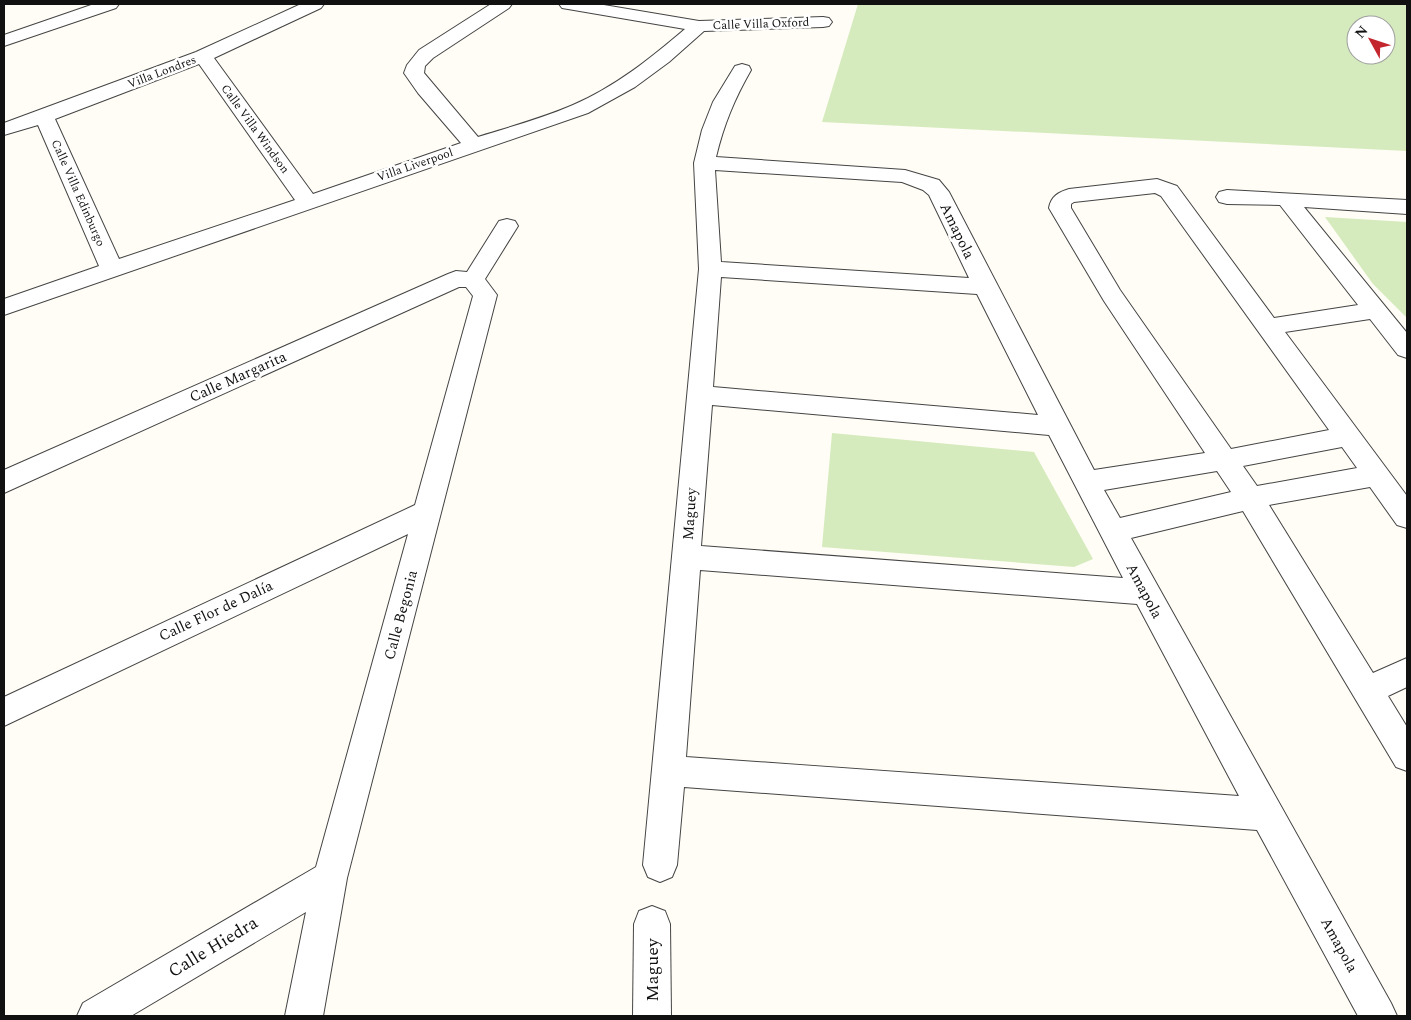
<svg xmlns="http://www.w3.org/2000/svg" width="1411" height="1020" viewBox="0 0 1411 1020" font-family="Spectral,serif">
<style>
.green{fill:#d5ebbd;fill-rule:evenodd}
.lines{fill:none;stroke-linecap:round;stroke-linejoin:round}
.minor-casing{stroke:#444;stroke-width:2}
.minor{fill:#fff;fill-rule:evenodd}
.labels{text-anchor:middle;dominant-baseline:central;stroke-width:5;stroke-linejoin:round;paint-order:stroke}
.far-street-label{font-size:12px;fill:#111;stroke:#fff}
.street-label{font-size:15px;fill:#111;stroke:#fff}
.near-street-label{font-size:18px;fill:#111;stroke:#fff}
</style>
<rect width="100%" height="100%" fill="#fffdf5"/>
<g class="green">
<path d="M858 4H1407V151L822 122ZM1356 25H1386V55H1356Z"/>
<polygon points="1325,217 1407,222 1407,318 1373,284"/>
<polygon points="832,433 1034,452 1093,559 1074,567 822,547"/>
</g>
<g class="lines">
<defs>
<g id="minor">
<polygon points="94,4 119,4 116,8 4,46 4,35"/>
<path d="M301 4H324L321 8 214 58 313 194 461 143 418 93 404 73 407 65 419 50 491 4H512L509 8 433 58 425 66 424 73 478 137C510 127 543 118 573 105 615 87 651 58 685 29L568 9 562 8 559 4H598L699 21 823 17 829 18 832 22 829 26 823 27 704 31 669 62 635 87 588 113 4 315V299L99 266 38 125 4 135V123L196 52ZM199 64 295 200 119 259 55 119Z"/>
<path d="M742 64 749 66 751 70C734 100 724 124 716 157L905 170 939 180 949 192 1094 470 1205 453 1104 301 1049 208C1051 196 1059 192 1069 189L1157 179 1177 186 1274 318 1358 305 1280 205 1227 204 1219 202 1216 197 1219 192 1227 190 1407 200V214L1304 207 1407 333V358L1398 355 1370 319 1285 332 1407 496V528L1397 525 1370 487 1269 505 1373 673 1407 658V687L1388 696 1407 727V771L1396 767 1243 511 1131 538 1391 1003 1397 1016H1358L1257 830 684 787 677 865 672 877 660 882 648 877 643 865 699 269 694 163 702 130 713 102 735 66ZM715 170 902 182 923 190 929 195 969 278 721 262ZM1155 193 1161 196 1329 430 1231 449 1120 290 1071 208V204L1074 202ZM721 277 977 294 1038 415 713 387ZM712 405 1049 435 1123 578 701 546ZM1342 447 1357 468 1257 486 1243 466ZM1217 471 1231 492 1120 518 1104 490ZM700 570 1137 604 1239 796 686 757Z"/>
<polygon points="507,219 515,221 518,226 485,279 497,295 347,878 323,1016 285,1016 306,912 131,1016 77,1016 83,1003 316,867 408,534 4,726 4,697 415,505 473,296 466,287 459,287 4,493 4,470 448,274 456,271 467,272 499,221"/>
<polygon points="652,906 665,911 670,924 671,1016 633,1016 634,924 639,911"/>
</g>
</defs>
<use href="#minor" class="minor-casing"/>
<use href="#minor" class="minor"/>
</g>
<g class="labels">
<g class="far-street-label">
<text transform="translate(761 24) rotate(-2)">Calle Villa Oxford</text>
<text transform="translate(162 72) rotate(-21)">Villa Londres</text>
<text transform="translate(255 129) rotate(54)">Calle Villa Windson</text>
<text transform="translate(415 165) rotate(-19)">Villa Liverpool</text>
<text transform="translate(78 193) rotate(66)">Calle Villa Edinburgo</text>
</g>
<g class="street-label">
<text transform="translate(957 231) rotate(64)">Amapola</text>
<text transform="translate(238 377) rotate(-24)">Calle Margarita</text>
<text transform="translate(690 514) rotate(-86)">Maguey</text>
<text transform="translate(1144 591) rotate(62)">Amapola</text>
<text transform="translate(216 611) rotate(-25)">Calle Flor de Dalía</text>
<text transform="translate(401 615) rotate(-75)">Calle Begonia</text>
<text transform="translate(1339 945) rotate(61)">Amapola</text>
</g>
<g class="near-street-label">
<text transform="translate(213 947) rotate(-31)">Calle Hiedra</text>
<text transform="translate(652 970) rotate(-90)">Maguey</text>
</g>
</g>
<rect width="1411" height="1020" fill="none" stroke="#111111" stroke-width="10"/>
<g transform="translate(1371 40) rotate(310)"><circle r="24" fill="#ffffff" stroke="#a0a0a0"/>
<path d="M0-4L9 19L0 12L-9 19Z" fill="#c4262e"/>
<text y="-8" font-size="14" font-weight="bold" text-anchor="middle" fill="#111111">N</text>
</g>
</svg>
